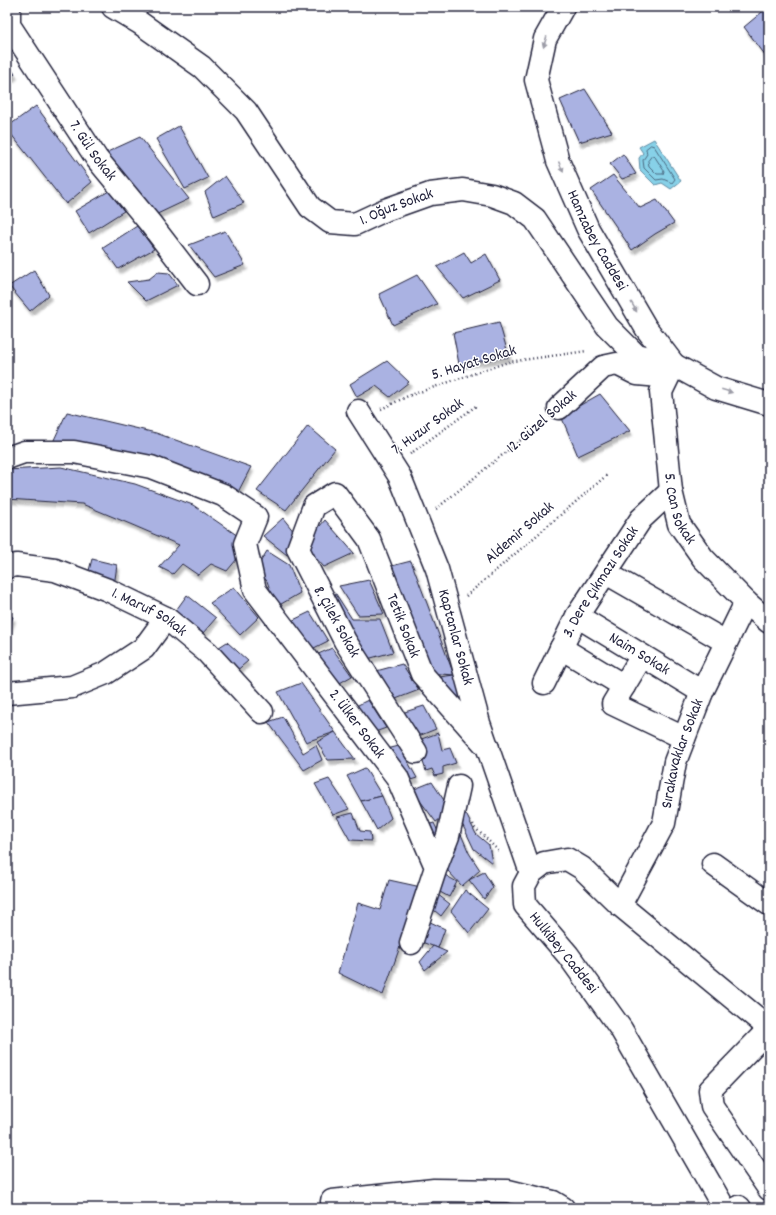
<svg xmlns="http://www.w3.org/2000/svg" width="776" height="1215" viewBox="0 0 776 1215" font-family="Dekko,sans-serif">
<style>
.water{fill:#87d1e8;stroke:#5f8ba3}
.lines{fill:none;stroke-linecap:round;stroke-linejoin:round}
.shore{stroke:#4a6880;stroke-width:1}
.building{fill:#aab2e2;stroke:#22223b;filter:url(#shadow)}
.minor-casing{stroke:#22223b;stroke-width:25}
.major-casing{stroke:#22223b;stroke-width:25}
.path{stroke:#22223b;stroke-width:2.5;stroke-dasharray:1 3;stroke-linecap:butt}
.minor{stroke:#fff;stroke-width:22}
.major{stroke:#fff;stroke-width:22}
.oneway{fill:#9c9ca7}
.labels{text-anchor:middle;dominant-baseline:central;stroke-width:3;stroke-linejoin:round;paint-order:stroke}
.street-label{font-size:16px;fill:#22223b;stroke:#fff}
</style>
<defs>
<filter id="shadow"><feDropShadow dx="2.5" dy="4.5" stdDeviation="1" flood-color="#0004"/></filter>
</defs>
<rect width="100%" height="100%" fill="#fff"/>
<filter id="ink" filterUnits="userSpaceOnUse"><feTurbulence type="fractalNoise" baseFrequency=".025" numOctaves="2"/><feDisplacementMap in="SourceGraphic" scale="8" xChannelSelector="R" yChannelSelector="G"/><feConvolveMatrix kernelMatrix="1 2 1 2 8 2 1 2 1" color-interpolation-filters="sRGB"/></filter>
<g filter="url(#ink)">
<polygon class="water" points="654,139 681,181 671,189 662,183 655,185 640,170 639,158 643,153 639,147"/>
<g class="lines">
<g class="shore">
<polygon points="651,145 654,146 675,179 672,183 663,179 656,180 644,168 643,160 647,154 646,149"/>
<polygon points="652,156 655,157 664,171 663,174 657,174 649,166 648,161"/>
</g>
</g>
<g class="building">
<polygon points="768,7 769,7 769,60 744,27"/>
<polygon points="7,64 15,74 7,81"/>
<polygon points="585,89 612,132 579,142 560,100"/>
<polygon points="36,106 92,182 66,204 7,129 7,127"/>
<polygon points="179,126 208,178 185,189 156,139"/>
<polygon points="140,137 189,199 153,216 103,154"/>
<polygon points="623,154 636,174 622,179 610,164"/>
<polygon points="613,175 640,208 657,200 674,223 655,234 632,250 591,190"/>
<polygon points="225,176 244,203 214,216 205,192"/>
<polygon points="109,191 124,211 89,233 75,211"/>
<polygon points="137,226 154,249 118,269 103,248"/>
<polygon points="225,231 245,265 214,277 189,245"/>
<polygon points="464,252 471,263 486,254 500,280 463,298 437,267"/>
<polygon points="34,270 49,295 30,311 9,286"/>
<polygon points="158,272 169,273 178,285 146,301 127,282 149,279"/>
<polygon points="417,275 437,304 393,325 379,294"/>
<polygon points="499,322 509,357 459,364 453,333"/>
<polygon points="387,361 409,382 390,397 376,386 357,397 350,384"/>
<polygon points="600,394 630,431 578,456 561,416"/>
<polygon points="67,412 156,433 251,467 236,496 53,442"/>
<polygon points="308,426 335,449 286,510 257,491"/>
<polygon points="61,467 135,484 193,505 241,538 242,553 227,571 211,564 198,575 182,564 173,574 159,567 179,545 130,524 82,504 7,499 7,470"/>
<polygon points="283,518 298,537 287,555 263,536"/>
<polygon points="325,520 354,553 324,567 304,545"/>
<polygon points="267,551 289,565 300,593 276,607 267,581 256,569"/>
<polygon points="92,559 117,565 114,586 87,578"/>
<polygon points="411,561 454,675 427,673 384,568"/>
<polygon points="369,580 384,614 358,615 339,586"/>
<polygon points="234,587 259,617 240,635 210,603"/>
<polygon points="336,594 352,619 380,619 393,652 360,661 324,597"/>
<polygon points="187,595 216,618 203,633 174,613"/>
<polygon points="310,612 328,641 306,652 285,624"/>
<polygon points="7,615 13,617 7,632"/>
<polygon points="227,642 248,661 235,672 213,651"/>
<polygon points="332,648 352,676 331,688 309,658"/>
<polygon points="402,664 419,690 388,702 369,673"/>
<polygon points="454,675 464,705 432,678"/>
<polygon points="301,683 335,732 306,742 278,692"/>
<polygon points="368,700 386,728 367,735 348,710"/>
<polygon points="424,706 436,729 411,739 395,715"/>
<polygon points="283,717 303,753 316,745 322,760 304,770 268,722"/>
<polygon points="335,732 355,759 328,760 317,742"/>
<polygon points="438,733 442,750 450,748 456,763 443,767 443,774 435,776 432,769 426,771 416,741"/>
<polygon points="399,746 417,778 401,783 379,751"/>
<polygon points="365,768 382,796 361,801 347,776"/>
<polygon points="329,779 349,809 333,815 315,784"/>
<polygon points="432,782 451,811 436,822 412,790"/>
<polygon points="382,796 391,818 377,830 361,801"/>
<polygon points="353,813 360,831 370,832 371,841 350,840 337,817"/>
<polygon points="457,813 466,814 476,834 489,845 492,863 474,849"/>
<polygon points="434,823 443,842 430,847 420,827"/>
<polygon points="457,825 469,853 480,870 462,886 448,871 448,850"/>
<polygon points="440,872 457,882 449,897 431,887"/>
<polygon points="484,872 493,887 484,899 469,880"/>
<polygon points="389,880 421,887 383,995 338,973 358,903 380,910"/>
<polygon points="465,890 488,909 469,933 451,911"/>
<polygon points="437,894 450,904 441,916 428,905"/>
<polygon points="424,919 445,929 438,948 416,940"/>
<polygon points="433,946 447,952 425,970 420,962"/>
</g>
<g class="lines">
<defs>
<g id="minor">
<path id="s1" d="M9 7V25L97 159 150 223 197 284"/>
<path id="s2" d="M113 7 140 23 202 67 246 111 310 207 330 222 355 224 385 210 430 194 463 190 492 195 514 203 535 219 607 326 636 355 674 365"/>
<path id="s3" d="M674 365 661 392 671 491 679 524 703 558 746 602 769 622"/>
<polyline points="559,408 603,367 617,364 637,374 660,376 674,365"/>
<path id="s4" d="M358 411 400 477 437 569 479 723 531 873"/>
<path id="s5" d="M7 458 24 452H74L151 467 223 495 256 517 245 544 255 590 397 777 436 867 411 943"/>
<path id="s6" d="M7 567 16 565 55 570 108 590 166 618 207 652 262 712"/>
<polyline points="606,573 726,642"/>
<path id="s7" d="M577 616 702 692"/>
<polyline points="561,648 624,686"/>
<polyline points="642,656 613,704 684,738"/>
<path id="s8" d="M544 683 577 616 641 519 671 491"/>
<polyline points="7,693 72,687 106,673 144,648 166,618"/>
<path id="s9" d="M416 752 345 641 298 549 314 506 335 493 369 539 422 674 488 748"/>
<polyline points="713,864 769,904"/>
<polyline points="436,867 448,836 459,786"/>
<path id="s10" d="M620 905 664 823 675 762 702 692 746 602"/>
<polyline points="769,1029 710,1090 712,1106 769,1189"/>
<polyline points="332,1201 434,1190 508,1191 553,1202 563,1208"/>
<polyline points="737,1208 739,1207 740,1208"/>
</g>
<g id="major">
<path id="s11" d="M563 7 545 39 536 80 558 161 588 229 646 328 674 365 716 388 769 404"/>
<polyline points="724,1208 621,1029 568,955 525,905 524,886 531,873 544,863 567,859 582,868 620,905 769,1028"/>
</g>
</defs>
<use href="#minor" class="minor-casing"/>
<use href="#major" class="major-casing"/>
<g class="path">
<polyline points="381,409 408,396 508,362 587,351"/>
<polyline points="410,454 476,406"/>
<polyline points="436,509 544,421"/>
<polyline points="466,596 607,475"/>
<polyline points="473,824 475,828 500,852"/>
</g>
<use href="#minor" class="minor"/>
<use href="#major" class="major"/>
</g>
<defs><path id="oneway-solid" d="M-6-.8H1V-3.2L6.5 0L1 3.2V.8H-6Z"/></defs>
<g class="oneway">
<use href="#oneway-solid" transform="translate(545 42) rotate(107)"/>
<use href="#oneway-solid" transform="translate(561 167) rotate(66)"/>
<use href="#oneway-solid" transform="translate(634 307) rotate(60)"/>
<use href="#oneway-solid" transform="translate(727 391) rotate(17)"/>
</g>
</g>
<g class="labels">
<g class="street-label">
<text stroke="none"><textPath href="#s1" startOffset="169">7. Gül Sokak</textPath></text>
<text stroke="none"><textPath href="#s2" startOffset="380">1. Oğuz Sokak</textPath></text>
<text stroke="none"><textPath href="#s11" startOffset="251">Hamzabey Caddesi</textPath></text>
<text transform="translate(474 363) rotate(-17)">5. Hayat Sokak</text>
<text transform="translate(542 422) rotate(-41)">12. Güzel Sokak</text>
<text transform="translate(428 427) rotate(-36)">7. Huzur Sokak</text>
<text stroke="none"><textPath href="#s3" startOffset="149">5. Can Sokak</textPath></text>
<text transform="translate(520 533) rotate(-41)">Aldemir Sokak</text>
<text stroke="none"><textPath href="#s8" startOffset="116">3. Dere Çıkmazı Sokak</textPath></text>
<text stroke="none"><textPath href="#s6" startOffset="152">1. Maruf Sokak</textPath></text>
<text transform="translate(336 622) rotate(61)">8. Çilek Sokak</text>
<text stroke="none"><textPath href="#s9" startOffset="456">Tetik Sokak</textPath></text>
<text stroke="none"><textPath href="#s4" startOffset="248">Kaptanlar Sokak</textPath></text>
<text stroke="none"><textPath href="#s7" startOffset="73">Naim Sokak</textPath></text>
<text stroke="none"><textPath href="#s5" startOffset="508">2. Ülker Sokak</textPath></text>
<text stroke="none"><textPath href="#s10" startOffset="165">Sırakavaklar Sokak</textPath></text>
<text transform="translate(563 953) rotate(51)">Hulkibey Caddesi</text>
</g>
</g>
<rect width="776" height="1215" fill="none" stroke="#fff" stroke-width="24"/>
<rect x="12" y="12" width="752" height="1191" fill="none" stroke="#22223b" stroke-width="1.5" filter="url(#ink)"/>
</svg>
